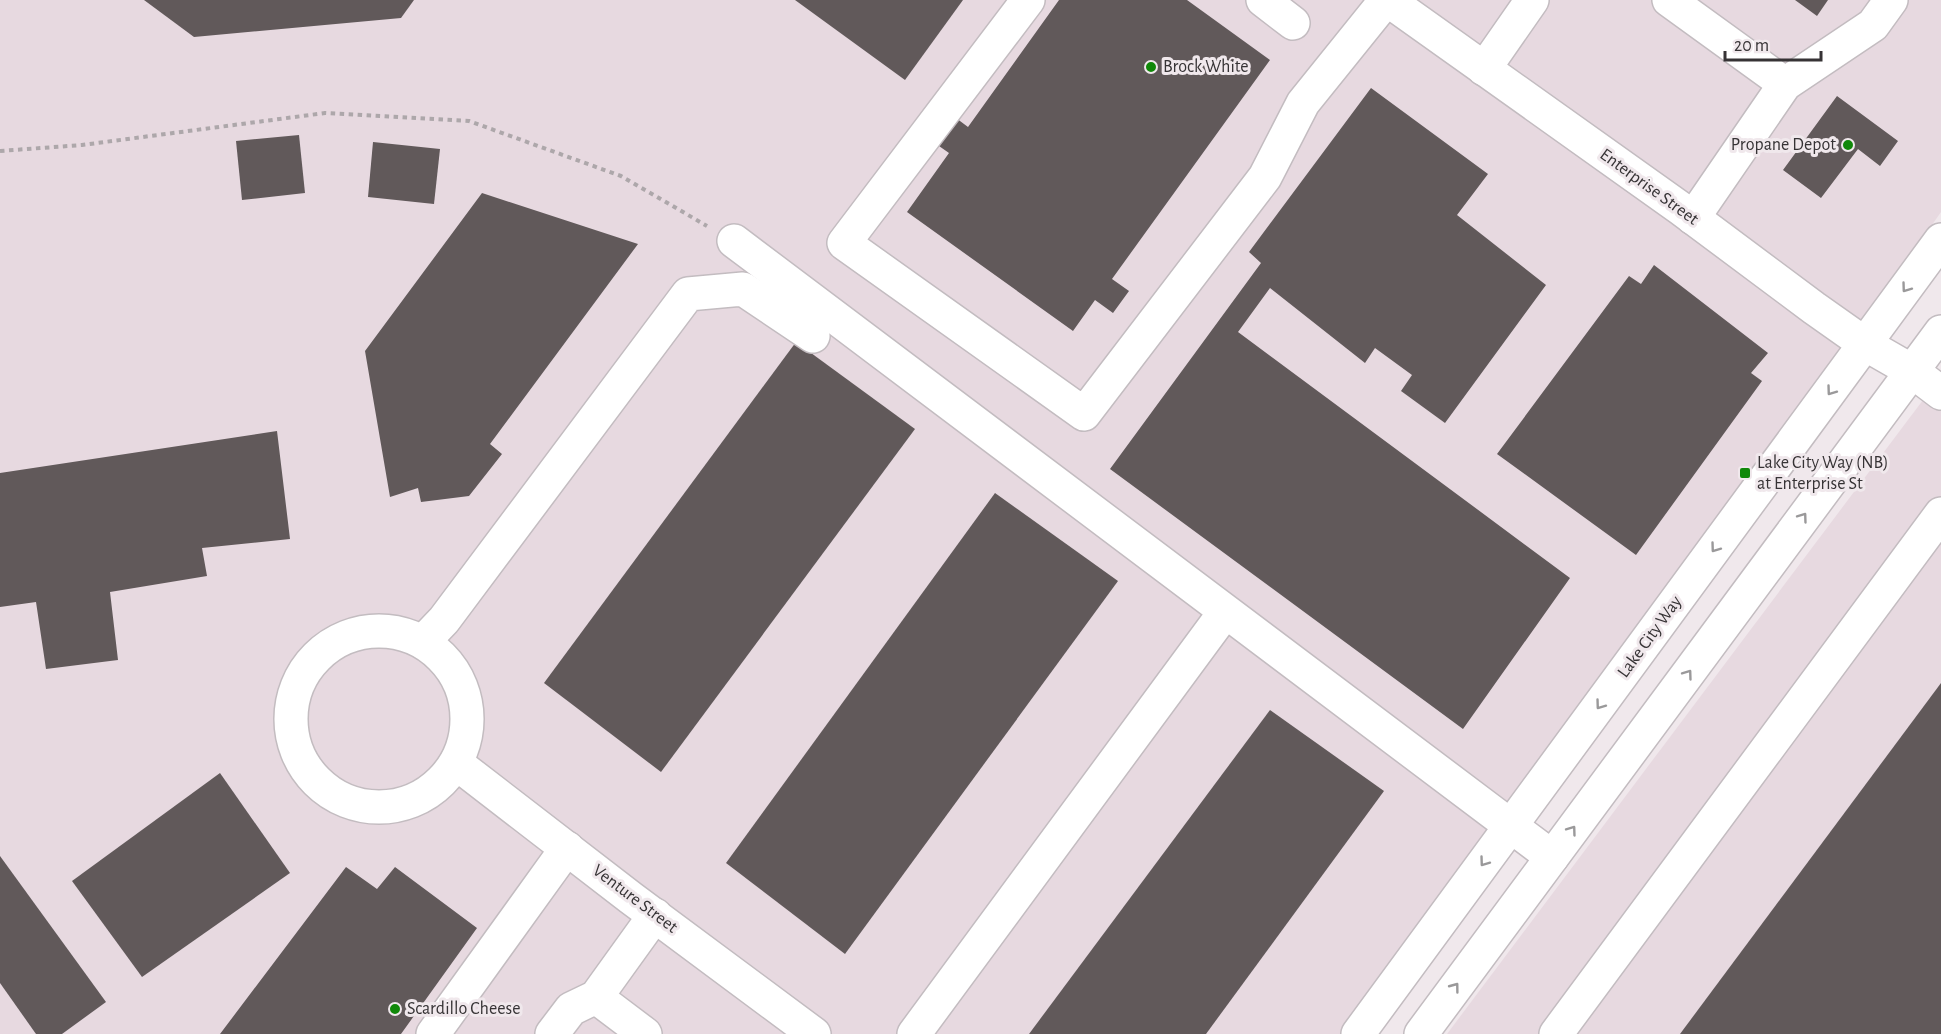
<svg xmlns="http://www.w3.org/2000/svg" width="1941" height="1034" viewBox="0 0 1941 1034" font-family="'Alegreya Sans',sans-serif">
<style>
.built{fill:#e7d9e0}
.building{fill:#61595a}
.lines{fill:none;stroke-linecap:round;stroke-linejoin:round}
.minor-casing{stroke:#c3bcc0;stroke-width:36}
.path{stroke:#ada7aa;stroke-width:4;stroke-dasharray:4.5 4.5;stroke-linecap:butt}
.minor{stroke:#fff;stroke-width:33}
.oneway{stroke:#9a999a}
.poi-dot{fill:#108809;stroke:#f0e8ec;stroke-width:2}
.labels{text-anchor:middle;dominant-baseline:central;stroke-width:6;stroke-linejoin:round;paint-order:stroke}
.poi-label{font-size:18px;fill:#363335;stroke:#f0e8ec;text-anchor:start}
.street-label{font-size:18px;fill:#363335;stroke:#f0e8ec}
</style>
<rect width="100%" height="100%" fill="#f0e8ec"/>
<g class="built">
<polygon points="0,0 1941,0 1941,212 1801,412 1340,1034 0,1034"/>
<polygon points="1941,376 1941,1034 1447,1034"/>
</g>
<g class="building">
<polygon points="144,0 414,0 401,18 194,37"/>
<polygon points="795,0 963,0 905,80"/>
<polygon points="1059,0 1187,0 1270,60 1112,279 1129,291 1113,313 1095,300 1073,331 907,212 949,153 929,139 948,112 968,127"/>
<polygon points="1795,0 1828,0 1817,16"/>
<polygon points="1371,88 1488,174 1457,215 1546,285 1445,423 1401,391 1412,375 1375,348 1365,363 1270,288 1238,332 1570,578 1463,729 1110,469 1261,263 1249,252"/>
<polygon points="1837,96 1898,141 1880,166 1858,149 1821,198 1783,170"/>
<polygon points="299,135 305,193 242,200 236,141"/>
<polygon points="373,142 440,149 434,204 368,197"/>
<polygon points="482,193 638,244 490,444 502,454 469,496 421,502 418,488 390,497 365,351"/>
<polygon points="1654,265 1768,353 1751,373 1762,381 1636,555 1497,454 1629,276 1641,284"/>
<polygon points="796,342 915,429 661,772 544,683"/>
<polygon points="277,431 290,539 202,548 207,576 110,592 118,660 46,669 36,602 0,607 0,473"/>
<polygon points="995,493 1118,581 845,954 726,863"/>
<polygon points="1941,683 1941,1034 1680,1034"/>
<polygon points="1270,710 1384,791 1206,1034 1029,1034"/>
<polygon points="220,773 290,873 142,977 72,881"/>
<polygon points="0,856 106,1002 62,1034 36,1034 0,983"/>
<polygon points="346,867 377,889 395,867 477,928 401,1034 220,1034"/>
</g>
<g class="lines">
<defs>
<g id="minor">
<polyline points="1028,0 844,243 1084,414 1265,177 1303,103 1386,0"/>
<polyline points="1263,0 1293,23"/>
<polyline points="1388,0 1680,208 1814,308 1865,344 1912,371 1941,393"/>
<polyline points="1669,0 1785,84"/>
<polyline points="1484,69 1532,0"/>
<polyline points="1693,218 1785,84 1873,25 1891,0"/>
<polyline points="734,241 1552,857"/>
<circle cx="379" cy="719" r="88"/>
<polyline points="423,642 444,620 688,294 743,289 813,336"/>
<polyline points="456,763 631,898 814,1034"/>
<polyline points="596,997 645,1034"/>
<polyline points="433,1034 567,848"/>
<polyline points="552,1034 571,1009 596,997 655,915"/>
<polyline points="914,1034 1225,612"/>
<polyline points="1358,1034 1941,240"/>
<polyline points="1421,1034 1941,332"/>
<polyline points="1556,1034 1941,514"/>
</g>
</defs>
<use href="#minor" class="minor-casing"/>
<polyline class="path" points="0,151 82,145 325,113 469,121 621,176 707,226"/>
<use href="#minor" class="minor"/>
</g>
<defs><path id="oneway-chevron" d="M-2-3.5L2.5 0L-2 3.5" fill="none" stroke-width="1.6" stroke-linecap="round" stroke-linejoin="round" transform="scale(1.5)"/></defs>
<g class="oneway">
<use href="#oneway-chevron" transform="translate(1906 288) rotate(126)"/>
<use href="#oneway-chevron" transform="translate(1831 391) rotate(126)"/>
<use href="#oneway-chevron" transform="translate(1803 517) rotate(-54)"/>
<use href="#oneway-chevron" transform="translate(1715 548) rotate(126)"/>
<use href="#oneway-chevron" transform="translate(1688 674) rotate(-54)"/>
<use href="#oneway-chevron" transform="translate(1600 705) rotate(126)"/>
<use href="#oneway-chevron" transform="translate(1572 830) rotate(-54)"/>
<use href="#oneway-chevron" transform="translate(1484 862) rotate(126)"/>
<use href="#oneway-chevron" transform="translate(1455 987) rotate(-53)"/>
</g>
<g class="poi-dot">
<circle cx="1151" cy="67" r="6"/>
<circle cx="1848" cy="145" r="6"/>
<rect x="1739" y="467" width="12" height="12" rx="3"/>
<circle cx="395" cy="1009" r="6"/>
</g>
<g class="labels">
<g class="poi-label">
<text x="1163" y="67">Brock White</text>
<text x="1836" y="145" text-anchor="end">Propane Depot</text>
<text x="1757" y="463">Lake City Way (NB)<tspan x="1757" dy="21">at Enterprise St</tspan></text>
<text x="407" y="1009">Scardillo Cheese</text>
</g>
<g class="street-label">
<text transform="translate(1649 187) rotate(36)">Enterprise Street</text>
<text transform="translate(1650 637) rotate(-54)">Lake City Way</text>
<text transform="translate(635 899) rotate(37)">Venture Street</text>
</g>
</g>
<path d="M1725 51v9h96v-9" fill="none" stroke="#363335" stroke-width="3"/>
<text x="1734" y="51" font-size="18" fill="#363335" stroke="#f0e8ec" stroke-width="4.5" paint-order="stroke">20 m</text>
</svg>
